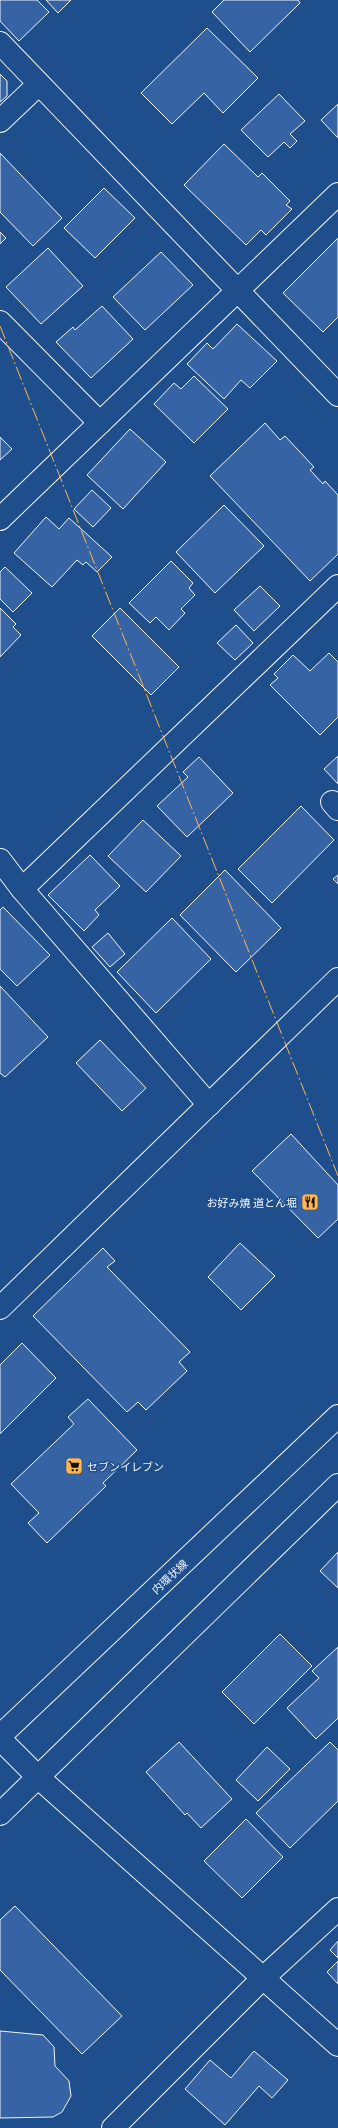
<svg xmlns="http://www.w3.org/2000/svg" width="338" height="2128" viewBox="0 0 338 2128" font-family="Georgia,'Noto Sans JP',serif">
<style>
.building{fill:#3563a3;stroke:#f2f6ff}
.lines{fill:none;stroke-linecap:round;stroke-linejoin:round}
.minor-casing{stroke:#f2f6ff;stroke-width:24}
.tertiary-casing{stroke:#f2f6ff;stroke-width:24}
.minor{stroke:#1f4e8c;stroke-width:22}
.tertiary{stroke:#1f4e8c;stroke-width:22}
.power{stroke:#ffb74d;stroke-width:1;stroke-dasharray:14 3 2 3;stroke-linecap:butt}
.labels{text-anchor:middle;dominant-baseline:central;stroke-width:3;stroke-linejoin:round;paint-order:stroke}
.poi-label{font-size:11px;fill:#f2f6ff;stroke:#1f4e8c;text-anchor:end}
.street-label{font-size:11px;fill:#f2f6ff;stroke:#1f4e8c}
</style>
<rect width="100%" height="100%" fill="#1f4e8c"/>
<g class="building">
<polygon points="0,0 37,0 49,12 19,41 0,21"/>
<polygon points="46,0 71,0 58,13"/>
<polygon points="224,0 298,0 300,3 250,52 212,12"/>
<polygon points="207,28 258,78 223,113 204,93 172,124 141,93"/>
<polygon points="0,74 7,81 7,96 0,102"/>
<polygon points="279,94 305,121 290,134 297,141 290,148 284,142 268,157 241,130"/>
<polygon points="338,104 338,138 321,120"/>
<polygon points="224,144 258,177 262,173 290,201 286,205 292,209 266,235 261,230 246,245 184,185"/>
<polygon points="0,153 62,218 33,246 0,212"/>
<polygon points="104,188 135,218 95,258 64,228"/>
<polygon points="0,232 6,238 0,244"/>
<polygon points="338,238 338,317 323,332 283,293"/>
<polygon points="48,248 83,286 41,324 6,287"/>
<polygon points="161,252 193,285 145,330 113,297"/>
<polygon points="102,306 133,339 91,378 56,342 73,327 75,330"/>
<polygon points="237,324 277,361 250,388 241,380 224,399 187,364 207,343 213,349"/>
<polygon points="194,376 228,409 194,443 154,404 174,383 181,389"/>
<polygon points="265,423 280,440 285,436 314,467 310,470 323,484 325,481 338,495 338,554 310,581 210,476"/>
<polygon points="130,429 166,462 123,509 87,475"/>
<polygon points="0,437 12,449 0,460"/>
<polygon points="92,490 111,508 93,527 74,509"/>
<polygon points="224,505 264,546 215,593 176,552"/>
<polygon points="46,517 59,529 69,518 112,557 97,572 86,562 83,565 77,560 52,587 14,553"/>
<polygon points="171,561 193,583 189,588 195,595 181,609 185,613 169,630 156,617 150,623 129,603"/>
<polygon points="5,567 32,593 13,612 0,599 0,572"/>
<polygon points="260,586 280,606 254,631 234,610"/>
<polygon points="0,608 16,624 13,627 21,635 0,657"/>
<polygon points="120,608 179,667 151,695 92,636"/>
<polygon points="236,625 253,643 235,660 217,643"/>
<polygon points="329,653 338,662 338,717 320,735 270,685 278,678 274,674 293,655 310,671"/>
<polygon points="338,756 338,784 324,769"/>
<polygon points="199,757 233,793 187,837 157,806 188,777 183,772"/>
<polygon points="301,806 334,840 272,903 238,869"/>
<polygon points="143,820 181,856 146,892 108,856"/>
<polygon points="90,855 120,886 95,910 99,915 84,931 48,895"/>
<polygon points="225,870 281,928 236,972 180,915"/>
<polygon points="338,875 338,884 333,879"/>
<polygon points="3,907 50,955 17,986 0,969 0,910"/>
<polygon points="172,918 211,959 156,1013 117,972"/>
<polygon points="108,933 125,954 110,967 92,947"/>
<polygon points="0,986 48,1037 5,1077 0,1073"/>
<polygon points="100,1040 146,1088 122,1111 76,1063"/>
<polygon points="291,1134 338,1185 338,1219 318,1238 252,1171"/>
<polygon points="240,1243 275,1276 241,1310 208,1277"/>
<polygon points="103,1248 115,1261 107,1267 190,1352 179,1362 187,1371 146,1410 138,1402 127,1412 33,1316"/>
<polygon points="22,1343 56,1378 0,1434 0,1365"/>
<polygon points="88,1399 137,1450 103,1483 106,1486 47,1543 28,1523 39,1513 11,1484 74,1424 68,1417"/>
<polygon points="338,1552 338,1588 320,1571"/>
<polygon points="280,1634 312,1666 254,1724 222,1692"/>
<polygon points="338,1647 338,1718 316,1739 287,1708 319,1678 312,1671"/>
<polygon points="179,1742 232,1799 201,1828 187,1813 185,1815 146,1772"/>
<polygon points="330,1742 338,1750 338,1801 290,1848 256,1813"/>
<polygon points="267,1747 290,1769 258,1801 236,1780"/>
<polygon points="246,1819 283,1857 242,1898 204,1861"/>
<polygon points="15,1906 122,2016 82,2054 0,1970 0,1920"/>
<polygon points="338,1941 338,1958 330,1950"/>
<polygon points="338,1961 338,1984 327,1972"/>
<polygon points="0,2031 43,2035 54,2047 55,2066 69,2081 71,2096 62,2112 53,2117 0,2118"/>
<polygon points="254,2051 288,2080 272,2098 259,2086 225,2125 185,2089 210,2060 231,2078"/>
</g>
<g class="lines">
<defs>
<g id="minor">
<polyline points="0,43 338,395"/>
<polyline points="0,121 39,84"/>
<polyline points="0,322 100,423"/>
<polyline points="0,519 338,194"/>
<polyline points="332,802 338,809"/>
<polyline points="0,860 22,889 209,1105"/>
<polyline points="22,889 338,586"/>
<polyline points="0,1308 338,979"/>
<polyline points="113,2128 262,1979 338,1909"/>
</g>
<g id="tertiary">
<polyline points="0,1736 338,1416"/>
<polyline points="0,1739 39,1778 338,2045"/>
<polyline points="0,1814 338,1485"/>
</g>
</defs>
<use href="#minor" class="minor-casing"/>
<use href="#tertiary" class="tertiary-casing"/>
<use href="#minor" class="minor"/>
<use href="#tertiary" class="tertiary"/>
<polyline class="power" points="0,326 338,1176"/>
</g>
<defs>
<symbol id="restaurant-square" viewBox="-11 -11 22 22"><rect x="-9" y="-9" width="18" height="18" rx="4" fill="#ffb74d" stroke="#1f4e8c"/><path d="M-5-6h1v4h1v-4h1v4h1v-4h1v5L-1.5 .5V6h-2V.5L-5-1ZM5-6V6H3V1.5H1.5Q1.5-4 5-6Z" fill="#111"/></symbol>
<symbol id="supermarket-square" viewBox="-11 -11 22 22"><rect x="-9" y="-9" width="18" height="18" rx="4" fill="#ffb74d" stroke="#1f4e8c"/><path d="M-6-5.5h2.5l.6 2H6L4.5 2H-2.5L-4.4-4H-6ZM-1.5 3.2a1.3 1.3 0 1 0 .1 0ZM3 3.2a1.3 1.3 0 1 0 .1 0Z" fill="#111"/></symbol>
</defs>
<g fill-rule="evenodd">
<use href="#restaurant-square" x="300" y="1192" width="20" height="20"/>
<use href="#supermarket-square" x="64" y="1456" width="20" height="20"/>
</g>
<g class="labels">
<g class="poi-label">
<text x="297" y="1202">お好み焼 道とん堀</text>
<text x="87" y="1466" text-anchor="start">セブンイレブン</text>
</g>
<g class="street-label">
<text transform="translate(169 1576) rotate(-43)">内環状線</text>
</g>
</g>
</svg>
